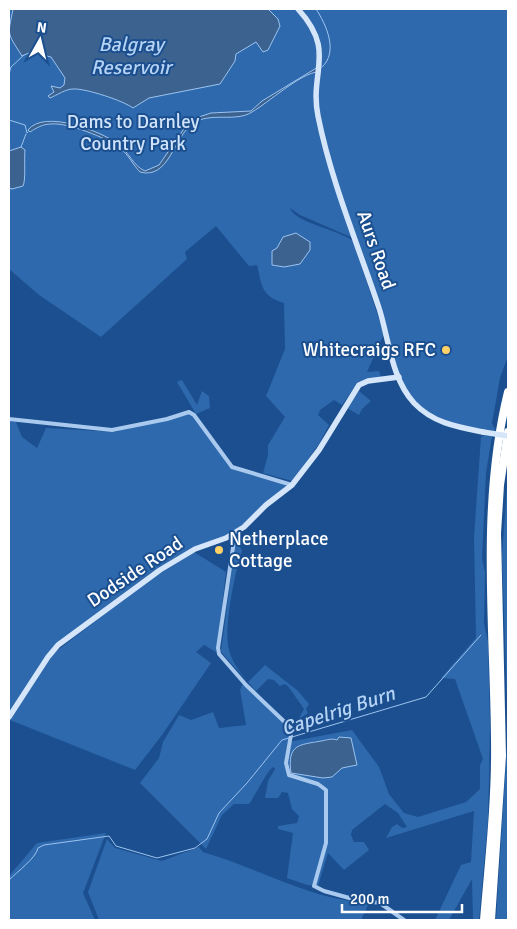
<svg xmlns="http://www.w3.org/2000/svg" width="517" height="929" viewBox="0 0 517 929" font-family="Signika,sans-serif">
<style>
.green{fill:#2e69ad;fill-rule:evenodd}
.water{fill:#3c6290;stroke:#9cc4f0}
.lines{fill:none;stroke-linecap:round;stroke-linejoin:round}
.stream{stroke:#9cc4f0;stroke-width:1}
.street{stroke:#a9c9ee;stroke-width:4}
.secondary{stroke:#d6e6fa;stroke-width:5.5}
.highway{stroke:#fff;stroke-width:8}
.secondary-bridge{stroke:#d6e6fa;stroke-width:5.5}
.poi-dot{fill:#ffd166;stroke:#1b4f8f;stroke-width:2}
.labels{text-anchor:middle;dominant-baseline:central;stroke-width:4;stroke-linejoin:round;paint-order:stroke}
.park-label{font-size:19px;fill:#cfe3fa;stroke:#1b4f8f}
.street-label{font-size:19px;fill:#fff;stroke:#1b4f8f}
.poi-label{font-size:19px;fill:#fff;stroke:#1b4f8f;text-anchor:end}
.water-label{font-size:20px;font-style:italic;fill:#b5d3f5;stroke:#1b4f8f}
</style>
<rect width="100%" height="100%" fill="#1b4f8f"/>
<g class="green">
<path d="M9 9H508V356L500 378 492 423 497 434C456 427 427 424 403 386L362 256 353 238 300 215 290 208C295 223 340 230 353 241L384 334 367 372 379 371 381 377 358 382 342 405 334 400 320 410 318 415 329 425 319 444 292 481 263 473 268 455V445L285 417 266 396 285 349 284 303C261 296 262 286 257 265L249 266 216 226 185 252 187 259 101 337 39 295 9 269Z"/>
<polygon points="182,380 197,405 202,391 209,396 210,408 196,414 177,382"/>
<polygon points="359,391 371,401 362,409 359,415 347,408"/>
<polygon points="186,413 193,415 230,468 286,485 286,487 248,523 232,533 191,549 152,572 53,647 9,714 9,421 16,422 22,437 37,448 46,428 115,432"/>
<path d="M485 435 492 436 486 473 482 559 485 572 484 623 488 642 490 728 488 820 479 920H473L472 879 449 920H435L461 865 471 862 474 811 386 838 392 827 397 824 402 828 407 827 398 813 385 804 352 830 351 835 354 842H364L369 850 344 870 328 853 318 886 307 885 287 878 293 833 278 829V826L297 823 299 816 292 809 288 793 282 792 278 798H265L268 781 275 769 273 767C267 771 255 796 249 804H234L222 815 206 849 140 783 159 758 163 742 179 715 191 720 213 712 219 728 246 725 240 690 243 683 289 728 288 742 352 730 379 767 389 794 404 813 418 817 466 802 480 789V765L483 759 455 679 441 678 476 638 474 537 481 437ZM351 738 357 765 342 768 322 778 303 773 314 741Z"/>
<polygon points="508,473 508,727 502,556"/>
<path d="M236 538 242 551C235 571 223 631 229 650 232 662 240 672 248 682L265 665 298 691 309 704 306 709 308 713 298 720 304 709 288 686 284 684 280 686 274 680 268 679 256 691 222 653 221 651Z"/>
<polygon points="194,552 226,572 217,649 216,652 204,645 196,652 211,663 162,735 135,770 10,720 54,653 145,583"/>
<polygon points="508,730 508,920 496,920"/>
<polygon points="106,833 83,893 95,920 9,920 9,876 37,843"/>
<path d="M107 839 115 848 162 861 199 847 203 852C258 868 311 900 369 903L361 920H99L88 892Z"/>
</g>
<g class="water">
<path d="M13 9H268L278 19 280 26 268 50 263 52 256 42 236 54 235 61 220 84 149 98 133 108C124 101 85 88 73 89 66 89 57 95 50 98L48 96 54 92 51 86 60 88 64 85 65 78 51 57 31 52 22 56C6 31 8 36 13 9Z"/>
<path d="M318 67 317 72C300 74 269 102 252 112 235 123 210 111 192 124 174 137 169 180 140 172 133 165 128 154 120 148 107 138 67 122 51 124 43 124 36 128 30 132L28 130C44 109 101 131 118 144 129 152 133 166 145 171L159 165 190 120 211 113 251 111 262 101Z"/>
<path d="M21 147 25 150C24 159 26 180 23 186L12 189 9 188V151Z"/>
<polygon points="296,233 310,242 310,250 300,264 284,267 272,265 272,251 277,248 283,237"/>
<path d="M339 737 351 738 357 765 342 768 332 777 323 778 291 773C287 744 299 745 321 741 327 740 332 738 337 740Z"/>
</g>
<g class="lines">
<g class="stream">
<path d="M316 9C326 24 339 52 322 67"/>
<polyline points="9,74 11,67 24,55"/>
<polyline points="9,142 9,120 25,125 27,133 28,132"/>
<polyline points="21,147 26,134"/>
<polyline points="292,737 426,697 481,635"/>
<path d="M9 880C17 872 36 858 38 848L44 845 109 836 116 846 157 858 195 848 207 839 219 813 247 783 282 740 289 738"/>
</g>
<g class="street">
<polyline points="9,419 112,430 167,419 189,412 194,415 232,467 292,485"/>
<polyline points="235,534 218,648 219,654 246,685 292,729 286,763 289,775 318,784 326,790 326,843 314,886 324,891 353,899 380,903 404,920"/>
</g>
<g class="secondary">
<path d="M298 9C337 52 309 71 318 116 331 181 358 245 379 308 389 339 391 378 414 403 433 423 457 427 483 432"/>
<polyline points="9,717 48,657 58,645 160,570 195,549 226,538 244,527 266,505 292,485 319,450 359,385 368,381 399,377"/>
</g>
<g class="highway">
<path d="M484 920C489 860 496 799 495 739 494 622 480 506 508 392"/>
<polyline points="491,920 502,756 497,533 500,485 508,432"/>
</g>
<polyline class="secondary-bridge" points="483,432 508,436"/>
</g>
<g class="poi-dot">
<circle cx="446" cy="350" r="5"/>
<circle cx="219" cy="550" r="5"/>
</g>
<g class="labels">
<g class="park-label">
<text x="133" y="122">Dams to Darnley<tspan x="133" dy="22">Country Park</tspan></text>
</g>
<g class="street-label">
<text transform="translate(376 250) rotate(71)">Aurs Road</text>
<text transform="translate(135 572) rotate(-34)">Dodside Road</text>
</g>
<g class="poi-label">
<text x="436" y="350">Whitecraigs RFC</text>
<text x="229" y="539" text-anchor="start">Netherplace<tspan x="229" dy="22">Cottage</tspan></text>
</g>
<g class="water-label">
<text x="131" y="44">Balgray<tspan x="131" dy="23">Reservoir</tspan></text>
<text transform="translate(338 711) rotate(-18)">Capelrig Burn</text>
</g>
</g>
<rect width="517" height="929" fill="none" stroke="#ffffff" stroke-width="20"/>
<g transform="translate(40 40) rotate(8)" stroke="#1b4f8f" stroke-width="4" paint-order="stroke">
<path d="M0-4L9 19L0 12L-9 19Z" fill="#ffffff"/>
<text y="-8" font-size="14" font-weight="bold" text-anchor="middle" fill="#ffffff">N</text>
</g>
<path d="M342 904v8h120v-8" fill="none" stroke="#ffffff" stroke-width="2.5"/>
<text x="350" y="904" font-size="15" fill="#ffffff" stroke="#1b4f8f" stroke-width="4" paint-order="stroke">200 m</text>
</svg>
